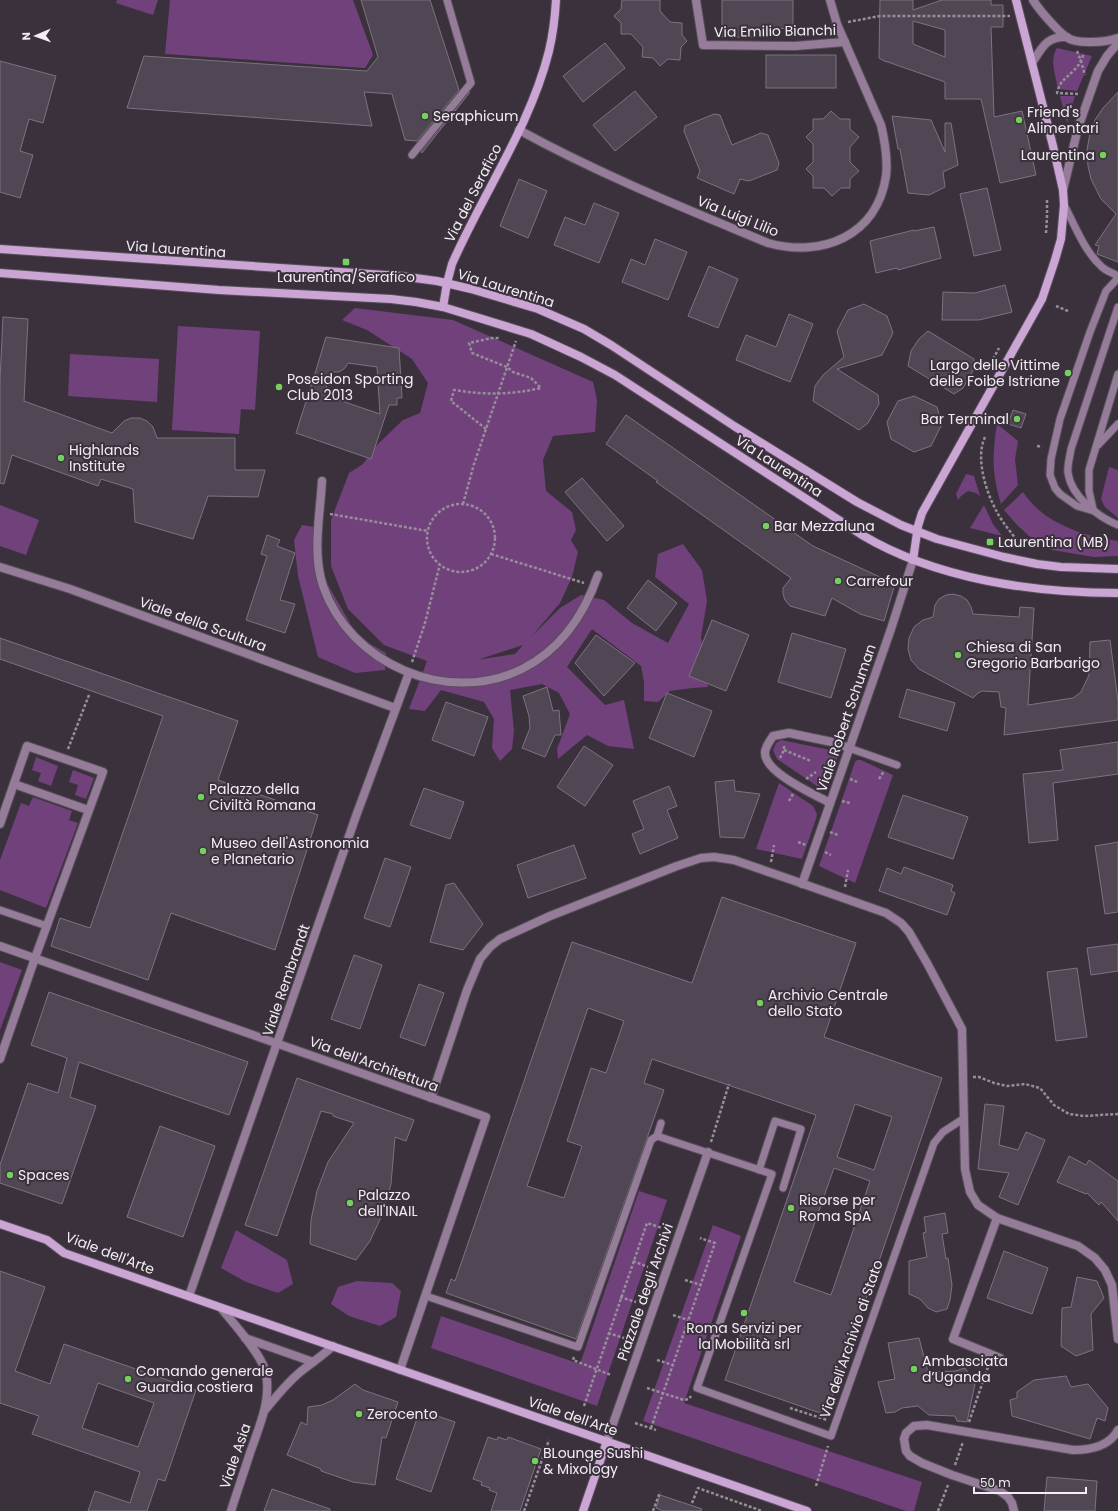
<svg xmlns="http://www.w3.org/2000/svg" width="1118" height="1511" viewBox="0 0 1118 1511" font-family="Poppins,sans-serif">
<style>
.green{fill:#71417c;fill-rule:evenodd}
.building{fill:#514653;stroke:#7d727f;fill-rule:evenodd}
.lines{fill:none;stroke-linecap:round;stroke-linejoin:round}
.lane-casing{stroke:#584f5a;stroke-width:9}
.street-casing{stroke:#584f5a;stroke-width:10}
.secondary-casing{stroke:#584f5a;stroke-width:10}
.path{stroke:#968e98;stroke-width:2.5;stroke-dasharray:3 2;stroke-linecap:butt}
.lane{stroke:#957d9a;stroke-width:7}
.street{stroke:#957d9a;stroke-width:8}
.secondary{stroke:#cba5d4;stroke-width:8}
.poi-dot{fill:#73d25d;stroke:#3b313d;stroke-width:1.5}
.labels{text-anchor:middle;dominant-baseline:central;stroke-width:4;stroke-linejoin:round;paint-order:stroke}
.street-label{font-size:14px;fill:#f2ecf3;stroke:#3b313d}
.poi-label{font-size:14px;fill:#f2ecf3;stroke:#3b313d;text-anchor:start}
</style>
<rect width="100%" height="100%" fill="#3b313d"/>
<g class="green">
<polygon points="117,0 158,0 153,15 116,3"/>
<polygon points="170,0 353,0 373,55 365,68 165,54"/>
<path d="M1057 48 1092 56 1077 91 1058 89C1056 76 1049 60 1057 48Z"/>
<polygon points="1060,96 1075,96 1067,123"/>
<path d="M355 308 453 320 593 382 597 400 595 432 553 436 543 460 546 491 572 512 576 530 571 540 578 552 572 577 560 603 531 637 560 608 581 595 604 600 632 623 668 643 689 604 655 577 658 554 683 544 702 570 707 601 701 637 708 687 692 688 670 691 658 702 644 701V682L641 666 592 629 567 667 605 705 624 700 634 749 608 746 587 735 558 759 557 749 570 714 559 693 542 684 510 690 514 731 512 749 500 761 492 748 494 719 484 702 441 690 425 711 409 709 427 661 384 645 348 609 331 566V520L349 473 363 464 377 445 403 420 420 413 428 383 412 359 367 330 342 320ZM523 645 515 654 476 660H477Z"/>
<polygon points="178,326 260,331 255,410 241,409 239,434 172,430"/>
<polygon points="70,354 159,359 157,402 68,396"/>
<path d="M997 424 1018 441 1015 459 1018 485 1001 504C992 473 992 456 997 424Z"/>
<polygon points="1109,467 1118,470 1118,518 1105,507 1101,499"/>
<polygon points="966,474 974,476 980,496 976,493 968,491 961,496 958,500 956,494"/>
<path d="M1023 492C1043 523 1083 536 1118 541V556L1094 557 1052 550 1029 536 1016 524 1004 510Z"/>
<polygon points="0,505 39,520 26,555 0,546"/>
<polygon points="984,505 993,524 1002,536 970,528"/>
<polygon points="302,525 321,528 320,571 358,637 386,653 385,670 355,673 318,657 298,576 294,540"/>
<polygon points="781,740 835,751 838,756 826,788 820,788 777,759 773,750 776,743"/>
<polygon points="36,757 58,766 51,786 38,781 41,773 32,770"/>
<polygon points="857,760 861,760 893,775 855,883 819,866 855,762"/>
<polygon points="73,770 94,778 86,799 75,795 78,785 69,782"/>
<polygon points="779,783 813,806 817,814 816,819 802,859 756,849"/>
<polygon points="33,797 72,811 69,820 78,823 46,908 0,890 0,860 21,803 29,806"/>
<polygon points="0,962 22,970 0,1030"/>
<polygon points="639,1191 667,1200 597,1406 431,1348 441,1316 580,1364"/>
<polygon points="713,1225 741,1236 684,1403 922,1482 914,1511 906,1511 643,1421"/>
<polygon points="236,1230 287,1260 293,1284 278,1293 246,1282 221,1268"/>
<polygon points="357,1281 392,1283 401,1291 396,1317 380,1326 349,1316 331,1304 338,1287"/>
</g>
<g class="building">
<polygon points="361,0 430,0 459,90 417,141 405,140 392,94 364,92 372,126 127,108 144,56 367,71 378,57"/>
<polygon points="622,0 660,0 660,11 670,22 682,23 682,35 687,41 681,47 680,60 668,59 660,66 653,58 642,57 643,47 631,34 621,34 621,23 614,16 621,9"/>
<polygon points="722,0 793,0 793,28 753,30 754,37 722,37"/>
<path d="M880 0H913V10L942 0H991V5H1003V27H991L994 117 1022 111 1036 175 1000 183 981 99H945V82L888 62 884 61 879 58ZM913 21 945 30V57L913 44Z"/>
<polygon points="605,43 625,68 583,102 563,76"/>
<rect x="766" y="55" width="70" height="33"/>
<polygon points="0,61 56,76 43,123 29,119 20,151 33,155 20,198 0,192"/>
<polygon points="635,91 657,117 615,151 593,125"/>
<polygon points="470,92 422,153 421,151"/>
<polygon points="1118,92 1118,262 1097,254 1099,246 1095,245 1116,214 1101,199 1091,179 1088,166 1087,150 1090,133 1095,120 1103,108"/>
<polygon points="831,111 840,119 850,119 850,129 859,137 850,147 850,162 859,171 850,179 850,188 841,188 832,196 824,188 813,188 813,176 806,169 813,162 813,144 806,137 813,130 813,119 823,119"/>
<polygon points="714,114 720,115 732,145 761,133 768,135 779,163 777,170 749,181 740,179 734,194 697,178 700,171 684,131 685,126"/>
<polygon points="892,116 931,120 945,152 945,123 951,123 958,165 943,172 945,187 929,195 908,193 900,149 898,149"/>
<polygon points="519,179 547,191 528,238 500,226"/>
<polygon points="987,188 1001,250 974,256 960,194"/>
<polygon points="594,203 619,213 599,263 554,245 565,217 585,225"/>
<polygon points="934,227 941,258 898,270 897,268 876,273 870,241 914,230 914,231"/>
<polygon points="655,239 687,252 668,300 622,282 631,259 645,265"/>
<polygon points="709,266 738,279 718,328 688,316"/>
<polygon points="1005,285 1012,312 979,320 942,320 943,292 975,293"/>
<polygon points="864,304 887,316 893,333 882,355 837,369 878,395 879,404 868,423 859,430 813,401 815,386 823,375 844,357 837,331 848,310"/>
<polygon points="789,314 813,324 790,382 736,360 746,335 776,347"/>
<polygon points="3,317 28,319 24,401 112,433 124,421 131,418 140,418 147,421 153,427 157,438 235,438 235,470 265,470 258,497 208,496 193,539 135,522 133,489 101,479 98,486 12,455 4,484 0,483 0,380"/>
<polygon points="928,331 974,359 974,369 963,388 954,394 908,366 911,351 919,339"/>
<path d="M326 337 399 348 402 398H397V405H389L371 459 296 433 317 367ZM348 363 377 367 380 414 324 395 331 372H339L345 368Z"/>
<polygon points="914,396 937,407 942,424 931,446 914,452 891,439 887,422 898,401"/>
<polygon points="1013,410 1026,414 1021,428 1008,424"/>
<polygon points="626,415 813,546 895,584 884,621 860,614 832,598 825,616 790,606 785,600 783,594 783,588 791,578 656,482 658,481 606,444"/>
<polygon points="582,478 624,526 607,541 565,492"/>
<polygon points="267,535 280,540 277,546 295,553 280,600 295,604 285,633 246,620 267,556 261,554"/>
<polygon points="648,580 677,603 656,631 627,608"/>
<polygon points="953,594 961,596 967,600 971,607 973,614 1019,617 1020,607 1034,608 1028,705 1073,698 1081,692 1089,675 1090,642 1110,640 1118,701 1118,720 1004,735 1006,708 1001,707 999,692 982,691 978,693 973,698 919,669 911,660 908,649 909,638 914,627 923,620 933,617 935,605 939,599 946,595"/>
<polygon points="712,620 749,635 726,691 689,676"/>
<polygon points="792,633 846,649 831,698 778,682"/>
<polygon points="596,635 635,663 604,696 575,663"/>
<polygon points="0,638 238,721 218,780 318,815 275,950 171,913 148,980 51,946 60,918 90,928 163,716 0,659"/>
<polygon points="547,687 553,711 559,710 561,735 555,735 545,757 522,748 530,728 529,716 523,696"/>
<polygon points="907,689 955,703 947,731 899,717"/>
<polygon points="667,693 712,711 694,757 649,738"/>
<polygon points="446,702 488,717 474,756 432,740"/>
<polygon points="1118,742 1118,774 1053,783 1058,840 1029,843 1023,774 1063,770 1060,750"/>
<polygon points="584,746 613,765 585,806 557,787"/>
<polygon points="734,780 735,791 760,794 744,838 720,837 715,782"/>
<polygon points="669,786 677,806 667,810 678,838 640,854 632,834 644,829 633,801"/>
<polygon points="424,788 464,802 450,839 410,825"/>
<polygon points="903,795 968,817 953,859 888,837"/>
<polygon points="1118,842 1118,912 1105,914 1095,846"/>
<polygon points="574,845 586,878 528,898 517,865"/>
<polygon points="385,858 411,867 390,927 364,918"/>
<polygon points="904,867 953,885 951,891 955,893 947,915 879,891 887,868 901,874"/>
<polygon points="454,883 483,924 463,950 430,942 446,885"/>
<path d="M722 897 856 943 824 1037 942 1078 826 1415 725 1380 816 1115 652 1059 644 1083 664 1090 576 1339 446 1293 451 1279 455 1281 572 942 692 983ZM588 1008 624 1021 606 1073 591 1068 567 1141 582 1146 564 1198 527 1186ZM855 1104 892 1117 874 1170 837 1157ZM834 1168 870 1181 831 1295 794 1282Z"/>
<polygon points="1118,944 1118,971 1091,975 1087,948"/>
<polygon points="354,955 382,965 360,1029 331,1019"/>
<polygon points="1077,968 1087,1037 1056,1041 1047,972"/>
<polygon points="419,984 444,993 425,1046 400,1037"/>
<polygon points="49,992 248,1062 229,1115 79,1062 70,1097 96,1106 62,1204 0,1183 0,1165 28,1083 58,1093 67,1058 31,1045"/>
<polygon points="297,1078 414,1120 406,1141 395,1137 391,1184 382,1215 370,1241 356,1260 310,1244 311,1220 317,1191 328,1162 354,1123 333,1116 333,1114 321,1111 277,1236 245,1225"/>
<polygon points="985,1104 1004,1106 999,1145 1018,1150 1026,1132 1045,1140 1018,1205 999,1197 1009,1173 978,1169"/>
<polygon points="160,1126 215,1146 183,1237 127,1217"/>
<polygon points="1069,1156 1086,1165 1089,1160 1118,1181 1118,1221 1101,1202 1099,1205 1087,1193 1086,1194 1057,1182"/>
<polygon points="945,1213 948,1233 942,1234 946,1259 948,1258 952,1285 950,1300 947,1309 936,1312 928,1308 920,1299 909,1294 909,1261 927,1257 923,1233 926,1232 924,1217"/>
<polygon points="1004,1251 1048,1268 1032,1314 987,1298"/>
<path d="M0 1271 45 1287 15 1371 50 1384 64 1344 196 1390 165 1481 158 1479 147 1511H88L95 1491 130 1503 140 1472 32 1434 39 1416 0 1403ZM98 1383 154 1403 138 1447 82 1428Z"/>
<polygon points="1077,1277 1097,1281 1104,1298 1091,1314 1093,1350 1076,1356 1061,1346 1062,1308 1071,1307"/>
<polygon points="919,1338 928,1372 955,1371 965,1368 975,1384 967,1422 957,1421 955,1416 929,1415 918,1406 902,1408 895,1412 886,1413 878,1382 895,1379 888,1343"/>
<polygon points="1066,1376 1071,1387 1088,1384 1108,1408 1105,1421 1097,1418 1090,1439 1012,1416 1010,1400 1017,1398 1017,1392 1034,1380"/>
<polygon points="355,1384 363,1390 398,1402 386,1438 382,1437 375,1485 353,1482 321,1471 321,1469 287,1455 301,1422 307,1425 308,1407 322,1405 333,1400"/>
<polygon points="420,1410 455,1422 431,1492 396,1479"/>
<polygon points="488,1437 497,1440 498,1437 507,1440 508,1437 541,1449 520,1511 491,1511 497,1493 489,1490 490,1488 481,1485 482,1482 473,1479"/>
<polygon points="1047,1477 1097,1481 1095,1511 1044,1511"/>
<polygon points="272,1489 330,1509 330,1511 264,1511"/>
<polygon points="660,1495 702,1509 701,1511 663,1511 656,1508"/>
</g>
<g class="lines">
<defs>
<g id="lane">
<polyline points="412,155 471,83 447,0"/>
<path d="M1064 205C1075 225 1084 251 1102 267 1106 271 1113 273 1118 276"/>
<path d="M1118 307 1071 449C1070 457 1067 465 1068 473 1071 496 1098 517 1118 525"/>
<polyline points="1098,445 1118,424"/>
<polyline points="1093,509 1089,491 1089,470 1118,374"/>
<polyline points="1094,511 1077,506 1060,494 1055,488 1050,475 1051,459 1060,419 1090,332 1106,291 1118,278"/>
<polyline points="849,748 897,765"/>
<polyline points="0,910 47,926"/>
<polyline points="657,1136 772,1174 697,1388 831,1436 934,1143 943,1132 963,1119"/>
<polyline points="657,1136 661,1123"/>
<polyline points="759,1170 775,1121 801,1129 783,1188"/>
<polyline points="426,1296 578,1347 651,1140 657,1136"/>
</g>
<g id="street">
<polyline points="696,0 703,45 795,46 845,42"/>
<path d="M1033 0C1040 11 1056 29 1066 37 1077 45 1106 42 1118 38"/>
<path d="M1032 63C1042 48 1046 36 1067 37"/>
<path d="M519 130C599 174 684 208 768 243 822 258 877 236 886 176 888 159 885 142 881 125L837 24 830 0"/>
<polyline points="1063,190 1078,128 1098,71 1107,56 1118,43"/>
<path d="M322 481C320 516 312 553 323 586 350 664 447 706 522 669 560 650 584 615 598 575"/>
<polyline points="0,567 70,589 395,708"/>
<polyline points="14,784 88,810"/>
<path d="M830 803C814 794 765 773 765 753 765 747 770 741 773 736L789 733 832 742 849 748"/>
<polyline points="0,824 27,746 103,772 35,958 0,1059"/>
<polyline points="802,884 891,629 913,560"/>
<polyline points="0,946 486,1117 400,1370"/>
<polyline points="431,1098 467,990 480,959 490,947 500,939 550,916 677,866 701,858 714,857 734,860 792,880 886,913 901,923 909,932 927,963 962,1029 965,1169 970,1192 978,1205 997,1218 1078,1246 1095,1258 1105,1270 1112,1285 1118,1339"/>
<polyline points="997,1218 953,1339 1000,1358"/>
<polyline points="189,1296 356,816 409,673"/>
<path d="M221 1308C234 1324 256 1348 264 1367 274 1395 259 1427 250 1453 244 1472 237 1492 231 1511"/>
<polyline points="245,1338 313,1362"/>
<path d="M265 1410C276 1397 286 1384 299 1373 310 1364 322 1356 333 1346"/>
<polyline points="607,1441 708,1152"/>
<path d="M1014 1511 1012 1503 1008 1497 1000 1491 952 1475 922 1463 910 1456 906 1451 904 1439 906 1433 914 1426 927 1425 1073 1450C1090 1450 1109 1447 1118 1430"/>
</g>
<g id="secondary">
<polyline points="0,249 400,276 437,281 471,289 538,309 584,329 611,345 734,426 857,502 901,525 937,539 1004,557 1037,564 1061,567 1118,569"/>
<path d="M0 273 219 290 391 299 416 302 443 307 531 334 581 357 615 375 862 535C936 579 1033 593 1118 593"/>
<path d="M443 307 447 283 452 264C483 193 530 127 549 51 553 34 555 17 556 0"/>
<polyline points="913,560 918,526 922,513 1042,299 1055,260 1061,239 1064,205 1063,190 1053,146 1016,0"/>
<polyline points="0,1224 47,1240 64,1253 807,1511"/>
<polyline points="583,1511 607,1441"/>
</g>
</defs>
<use href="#lane" class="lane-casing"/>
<use href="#street" class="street-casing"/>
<use href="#secondary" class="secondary-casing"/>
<g class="path">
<polyline points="848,22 880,16 1010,16"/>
<polyline points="1077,51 1081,61 1085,75"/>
<path d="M1078 94 1057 93C1060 80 1066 79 1074 70 1079 66 1082 59 1084 53"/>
<polyline points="1046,233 1047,217 1047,199"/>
<polyline points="1056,306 1068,311"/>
<polyline points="993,359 999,348"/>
<path d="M486 429 451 401 454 390C485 395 510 395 541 388L531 378 513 372 507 367 472 353 469 343 492 338H500"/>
<path d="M985 437C975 458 986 492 997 512 1002 522 1011 532 1018 542"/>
<polyline points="1037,446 1042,447"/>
<polyline points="463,504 474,464 516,341"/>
<circle cx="461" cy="538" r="34"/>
<polyline points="330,514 428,531"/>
<polyline points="491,554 584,583"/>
<polyline points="412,662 425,623 440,564"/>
<polyline points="68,749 89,695"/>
<polyline points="784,750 811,761"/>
<polyline points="780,758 784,750 784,744"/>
<polyline points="806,779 816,772"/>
<polyline points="850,779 857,782"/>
<polyline points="879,779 884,771"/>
<polyline points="789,801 793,794"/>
<polyline points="842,801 850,803"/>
<polyline points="830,832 838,835"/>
<polyline points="798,842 806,845"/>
<polyline points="825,852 831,855"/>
<polyline points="771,862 774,845"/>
<polyline points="845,887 848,870"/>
<polyline points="973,1077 979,1077 994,1083 1007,1086 1025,1084 1040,1088 1054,1105 1069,1114 1084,1116 1118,1114"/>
<polyline points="711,1142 729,1084"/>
<polyline points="633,1261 648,1267"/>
<polyline points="685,1280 701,1285"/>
<polyline points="620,1297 636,1302"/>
<polyline points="673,1315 688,1320"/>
<polyline points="608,1333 624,1338"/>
<polyline points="574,1357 573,1360 611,1375"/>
<polyline points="657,1360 673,1365"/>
<polyline points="647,1388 684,1400 689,1399 691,1396"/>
<polyline points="584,1406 647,1223 662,1228"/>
<polyline points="790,1408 827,1420"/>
<polyline points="969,1422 989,1364"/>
<polyline points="635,1423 656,1430"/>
<polyline points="651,1428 715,1243 700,1238"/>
<polyline points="955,1465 963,1442"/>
<polyline points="816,1486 828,1446"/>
<polyline points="692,1503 698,1488 762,1511"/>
<polyline points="524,1511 549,1440"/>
<polyline points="653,1511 660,1492"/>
<polyline points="938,1511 948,1485"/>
</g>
<use href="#lane" class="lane"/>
<use href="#street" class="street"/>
<use href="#secondary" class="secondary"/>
</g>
<g class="poi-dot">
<circle cx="425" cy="116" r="4"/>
<circle cx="1019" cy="120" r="4"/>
<circle cx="1103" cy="155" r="4"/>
<rect x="342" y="258" width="8" height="8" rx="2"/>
<circle cx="1068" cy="373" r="4"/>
<circle cx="279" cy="387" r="4"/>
<circle cx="1017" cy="419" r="4"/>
<circle cx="61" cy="458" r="4"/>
<circle cx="766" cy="526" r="4"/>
<rect x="986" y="538" width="8" height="8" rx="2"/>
<circle cx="838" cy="581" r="4"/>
<circle cx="958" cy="655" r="4"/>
<circle cx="201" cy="797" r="4"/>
<circle cx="203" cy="851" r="4"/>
<circle cx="760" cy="1003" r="4"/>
<circle cx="10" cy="1175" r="4"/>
<circle cx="350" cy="1203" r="4"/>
<circle cx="791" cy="1208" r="4"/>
<circle cx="744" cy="1313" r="4"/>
<circle cx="914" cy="1369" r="4"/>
<circle cx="128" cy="1379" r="4"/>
<circle cx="359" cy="1414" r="4"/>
<circle cx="535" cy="1461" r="4"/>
</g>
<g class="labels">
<g class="street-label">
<text transform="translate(775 31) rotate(-1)">Via Emilio Bianchi</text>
<text transform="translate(473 193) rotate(-63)">Via del Serafico</text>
<text transform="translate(738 216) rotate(22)">Via Luigi Lilio</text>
<text transform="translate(176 249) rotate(4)">Via Laurentina</text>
<text transform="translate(506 288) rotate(17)">Via Laurentina</text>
<text transform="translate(779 466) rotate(33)">Via Laurentina</text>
<text transform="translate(203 624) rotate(20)">Viale della Scultura</text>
<text transform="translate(846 718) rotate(-71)">Viale Robert Schuman</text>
<text transform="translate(286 980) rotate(-71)">Viale Rembrandt</text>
<text transform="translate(374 1064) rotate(20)">Via dell'Architettura</text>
<text transform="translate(110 1253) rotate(21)">Viale dell'Arte</text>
<text transform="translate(645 1292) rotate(-71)">Piazzale degli Archivi</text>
<text transform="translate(851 1339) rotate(-71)">Via dell'Archivio di Stato</text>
<text transform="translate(573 1416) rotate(19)">Viale dell'Arte</text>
<text transform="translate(235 1456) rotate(-71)">Viale Asia</text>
</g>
<g class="poi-label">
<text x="1027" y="112">Friend's<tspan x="1027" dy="16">Alimentari</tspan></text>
<text x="433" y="116">Seraphicum</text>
<text x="1095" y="155" text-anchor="end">Laurentina</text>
<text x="346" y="277" text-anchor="middle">Laurentina/Serafico</text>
<text x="1060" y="365" text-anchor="end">Largo delle Vittime<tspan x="1060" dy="16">delle Foibe Istriane</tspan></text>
<text x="287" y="379">Poseidon Sporting<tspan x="287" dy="16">Club 2013</tspan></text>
<text x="1009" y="419" text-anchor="end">Bar Terminal</text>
<text x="69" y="450">Highlands<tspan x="69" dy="16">Institute</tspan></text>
<text x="774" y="526">Bar Mezzaluna</text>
<text x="998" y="542">Laurentina (MB)</text>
<text x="846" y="581">Carrefour</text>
<text x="966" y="647">Chiesa di San<tspan x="966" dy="16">Gregorio Barbarigo</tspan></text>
<text x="209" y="789">Palazzo della<tspan x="209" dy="16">Civiltà Romana</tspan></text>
<text x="211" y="843">Museo dell'Astronomia<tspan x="211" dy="16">e Planetario</tspan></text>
<text x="768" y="995">Archivio Centrale<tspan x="768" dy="16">dello Stato</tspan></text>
<text x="18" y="1175">Spaces</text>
<text x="358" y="1195">Palazzo<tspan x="358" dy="16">dell'INAIL</tspan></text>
<text x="799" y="1200">Risorse per<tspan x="799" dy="16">Roma SpA</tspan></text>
<text x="744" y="1328" text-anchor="middle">Roma Servizi per<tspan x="744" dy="16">la Mobilità srl</tspan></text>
<text x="922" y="1361">Ambasciata<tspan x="922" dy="16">d’Uganda</tspan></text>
<text x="136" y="1371">Comando generale<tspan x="136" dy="16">Guardia costiera</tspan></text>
<text x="367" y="1414">Zerocento</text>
<text x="543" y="1453">BLounge Sushi<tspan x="543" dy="16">&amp; Mixology</tspan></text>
</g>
</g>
<g transform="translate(36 36) rotate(268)" stroke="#3b313d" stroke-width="3" paint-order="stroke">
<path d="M0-3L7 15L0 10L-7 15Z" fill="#f2ecf3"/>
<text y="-6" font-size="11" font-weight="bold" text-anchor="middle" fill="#f2ecf3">N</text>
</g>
<path d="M974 1487v6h112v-6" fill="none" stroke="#f2ecf3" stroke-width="2"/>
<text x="980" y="1487" font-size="12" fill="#f2ecf3" stroke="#3b313d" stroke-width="3" paint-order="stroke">50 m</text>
</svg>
